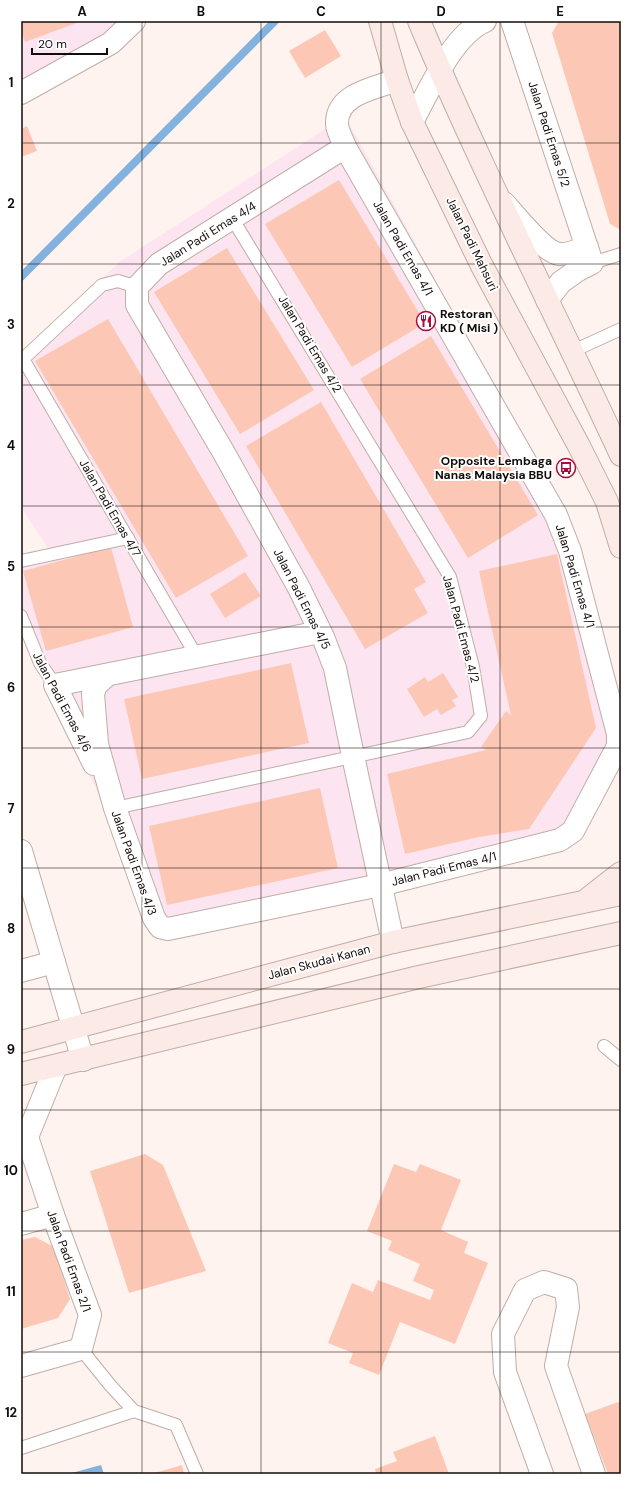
<svg xmlns="http://www.w3.org/2000/svg" width="642" height="1495" viewBox="0 0 642 1495" font-family="'DM Sans',sans-serif">
<style>
.commercial{fill:#fce4f0}
.water{fill:#84b2de}
.lines{fill:none;stroke-linecap:round;stroke-linejoin:round}
.stream{stroke:#84b2de;stroke-width:8}
.building{fill:#fcc8b5}
.lane-casing{stroke:#bfada6;stroke-width:14}
.street-casing{stroke:#bfada6;stroke-width:24}
.secondary-casing{stroke:#bfada6;stroke-width:24}
.lane{stroke:#fff;stroke-width:12}
.street{stroke:#fff;stroke-width:22}
.secondary{stroke:#fbeae5;stroke-width:22}
.grid{fill:none;stroke:#120c0a;stroke-width:1;stroke-opacity:0.55}
.labels{text-anchor:middle;dominant-baseline:central;stroke-width:4;stroke-linejoin:round;paint-order:stroke}
.street-label{font-size:12px;fill:#120c0a;stroke:#fff}
.poi-label{font-size:12px;font-weight:bold;fill:#120c0a;stroke:#fff;text-anchor:start}
.neatline{fill:none;stroke:#120c0a;stroke-width:1.5}
.grid-label{font-size:13px;text-anchor:middle;font-weight:bold;fill:#120c0a}
</style>
<rect width="100%" height="100%" fill="#fff3ef"/>
<g class="commercial">
<polygon points="21,21 147,21 118,50 21,104"/>
<polygon points="345,116 570,524 621,713 581,835 169,938 36,666 21,630 21,555 49,550 21,507 21,351 121,261"/>
</g>
<polygon class="water" points="101,1465 104,1474 68,1474"/>
<g class="lines">
<polyline class="stream" points="21,277 275,21"/>
</g>
<g class="building">
<polygon points="21,21 82,21 25,42 21,31"/>
<polygon points="559,21 621,21 621,230 610,224 552,33"/>
<polygon points="325,30 341,56 305,78 289,51"/>
<polygon points="27,126 37,151 21,157 21,129"/>
<polygon points="339,180 425,323 352,367 265,224"/>
<polygon points="227,248 314,390 240,434 154,292"/>
<polygon points="108,319 248,556 176,598 35,361"/>
<polygon points="431,336 538,515 468,558 360,379"/>
<polygon points="321,402 426,582 414,589 428,613 365,649 246,446"/>
<polygon points="111,547 133,627 46,651 23,571"/>
<polygon points="557,554 596,728 529,829 479,837 405,854 387,774 486,750 481,747 506,711 511,715 479,571"/>
<polygon points="245,572 261,596 225,618 210,594"/>
<polygon points="291,663 309,743 142,779 124,699"/>
<polygon points="443,673 458,697 452,700 456,706 441,715 437,709 424,717 407,689 425,677 428,682"/>
<polygon points="320,788 338,868 167,905 149,826"/>
<polygon points="145,1154 163,1165 206,1271 129,1293 90,1171"/>
<polygon points="394,1164 416,1172 420,1164 461,1180 441,1230 468,1242 464,1253 488,1263 455,1344 400,1322 379,1375 349,1363 353,1353 328,1343 352,1283 373,1292 378,1280 430,1300 434,1290 413,1281 420,1264 388,1250 392,1241 367,1231"/>
<polygon points="35,1237 54,1247 70,1299 58,1318 21,1329 21,1240"/>
<polygon points="621,1401 621,1474 608,1474 585,1414"/>
<polygon points="435,1436 449,1474 376,1474 375,1469 397,1461 393,1452"/>
<polygon points="182,1465 184,1474 151,1474"/>
</g>
<g class="lines">
<defs>
<g id="lane">
<polyline points="592,263 621,254"/>
<polyline points="137,287 118,281 102,285 23,359 197,657"/>
<polyline points="573,351 621,329"/>
<polyline points="21,561 128,538"/>
<polyline points="21,616 40,663 55,685"/>
<polyline points="115,808 468,732 481,716 473,667 450,577 232,218"/>
<polyline points="604,1046 621,1060"/>
<polyline points="81,1349 110,1385 134,1411 176,1425 197,1474"/>
<polyline points="21,1448 134,1411"/>
</g>
<g id="street">
<polyline points="512,21 592,263 578,270 561,282 547,300"/>
<polyline points="21,93 111,43 134,21"/>
<path d="M412 122C429 91 452 35 485 21"/>
<polyline points="345,147 159,264 137,287 137,305 224,453 299,588 323,637 335,668 353,756 393,942"/>
<path d="M504 203C515 215 544 252 559 254 568 255 579 250 587 247"/>
<path d="M107 675 96 685 93 694 97 744 115 808 154 918 160 927 168 929 380 885 560 840 573 831 618 746V734L570 551 556 515 345 147C343 140 337 131 337 124 336 94 375 88 397 80"/>
<polyline points="94,764 55,685 320,632"/>
<polyline points="21,851 83,1060"/>
<polyline points="21,971 54,962"/>
<polyline points="21,1131 27,1137 53,1215 90,1315 81,1349 21,1366"/>
<polyline points="27,1137 56,1066"/>
<polyline points="21,1224 53,1215"/>
<polyline points="542,1474 505,1372 503,1334 525,1290 544,1282 566,1289 568,1307 556,1366 594,1474"/>
</g>
<g id="secondary">
<polyline points="380,21 397,80 412,122 482,266 579,446 607,502 621,547"/>
<path d="M419 21C481 168 554 311 621 455"/>
<polyline points="589,898 621,873"/>
<polyline points="21,1042 393,942 621,894"/>
<polyline points="21,1074 419,977 621,933"/>
</g>
</defs>
<use href="#lane" class="lane-casing"/>
<use href="#street" class="street-casing"/>
<use href="#secondary" class="secondary-casing"/>
<use href="#lane" class="lane"/>
<use href="#street" class="street"/>
<use href="#secondary" class="secondary"/>
</g>
<path class="grid" d="M142 21V1474M261 21V1474M381 21V1474M500 21V1474M21 143H621M21 264H621M21 385H621M21 506H621M21 627H621M21 748H621M21 868H621M21 989H621M21 1110H621M21 1231H621M21 1352H621"/>
<defs>
<symbol id="restaurant-ring" viewBox="-11 -11 22 22"><circle r="9.5" fill="#fff" stroke="#a70f3b" stroke-width="1.5"/><path d="M-5-6h1v4h1v-4h1v4h1v-4h1v5L-1.5 .5V6h-2V.5L-5-1ZM5-6V6H3V1.5H1.5Q1.5-4 5-6Z" fill="#a70f3b"/></symbol>
<symbol id="bus-ring" viewBox="-11 -11 22 22"><circle r="9.5" fill="#fff" stroke="#a70f3b" stroke-width="1.5"/><path d="M-5-6H5V4H4V6H2V4H-2V6H-4V4H-5ZM-3.5-4V0h7V-4ZM-3.5 1.2v1.5H-2V1.2ZM2 1.2v1.5H3.5V1.2Z" fill="#a70f3b"/></symbol>
</defs>
<g fill-rule="evenodd">
<use href="#restaurant-ring" x="415" y="310" width="22" height="22"/>
<use href="#bus-ring" x="555" y="457" width="22" height="22"/>
</g>
<g class="labels">
<g class="street-label">
<text transform="translate(549 134) rotate(72)">Jalan Padi Emas 5/2</text>
<text transform="translate(208 234) rotate(-32)">Jalan Padi Emas 4/4</text>
<text transform="translate(472 244) rotate(64)">Jalan Padi Mahsuri</text>
<text transform="translate(403 248) rotate(60)">Jalan Padi Emas 4/1</text>
<text transform="translate(310 344) rotate(59)">Jalan Padi Emas 4/2</text>
<text transform="translate(110 508) rotate(60)">Jalan Padi Emas 4/7</text>
<text transform="translate(575 576) rotate(73)">Jalan Padi Emas 4/1</text>
<text transform="translate(302 599) rotate(63)">Jalan Padi Emas 4/5</text>
<text transform="translate(461 629) rotate(75)">Jalan Padi Emas 4/2</text>
<text transform="translate(62 702) rotate(62)">Jalan Padi Emas 4/6</text>
<text transform="translate(134 863) rotate(70)">Jalan Padi Emas 4/3</text>
<text transform="translate(444 869) rotate(-14)">Jalan Padi Emas 4/1</text>
<text transform="translate(319 962) rotate(-15)">Jalan Skudai Kanan</text>
<text transform="translate(69 1261) rotate(70)">Jalan Padi Emas 2/1</text>
</g>
<g class="poi-label">
<text x="440" y="314">Restoran<tspan x="440" dy="14">KD ( Misi )</tspan></text>
<text x="552" y="461" text-anchor="end">Opposite Lembaga<tspan x="552" dy="14">Nanas Malaysia BBU</tspan></text>
</g>
</g>
<rect width="642" height="1495" fill="none" stroke="#ffffff" stroke-width="44"/>
<path d="M32 48v6h75v-6" fill="none" stroke="#120c0a" stroke-width="2"/>
<text x="38" y="48" font-size="12" fill="#120c0a" stroke="#ffffff" stroke-width="3" paint-order="stroke">20 m</text>
<rect x="22" y="22" width="598" height="1451" class="neatline"/>
<g class="grid-label">
<text x="82" y="16">A</text>
<text x="201" y="16">B</text>
<text x="321" y="16">C</text>
<text x="441" y="16">D</text>
<text x="560" y="16">E</text>
<text x="11" y="87">1</text>
<text x="11" y="208">2</text>
<text x="11" y="329">3</text>
<text x="11" y="450">4</text>
<text x="11" y="571">5</text>
<text x="11" y="692">6</text>
<text x="11" y="813">7</text>
<text x="11" y="933">8</text>
<text x="11" y="1054">9</text>
<text x="11" y="1175">10</text>
<text x="11" y="1296">11</text>
<text x="11" y="1417">12</text>
</g>
</svg>
